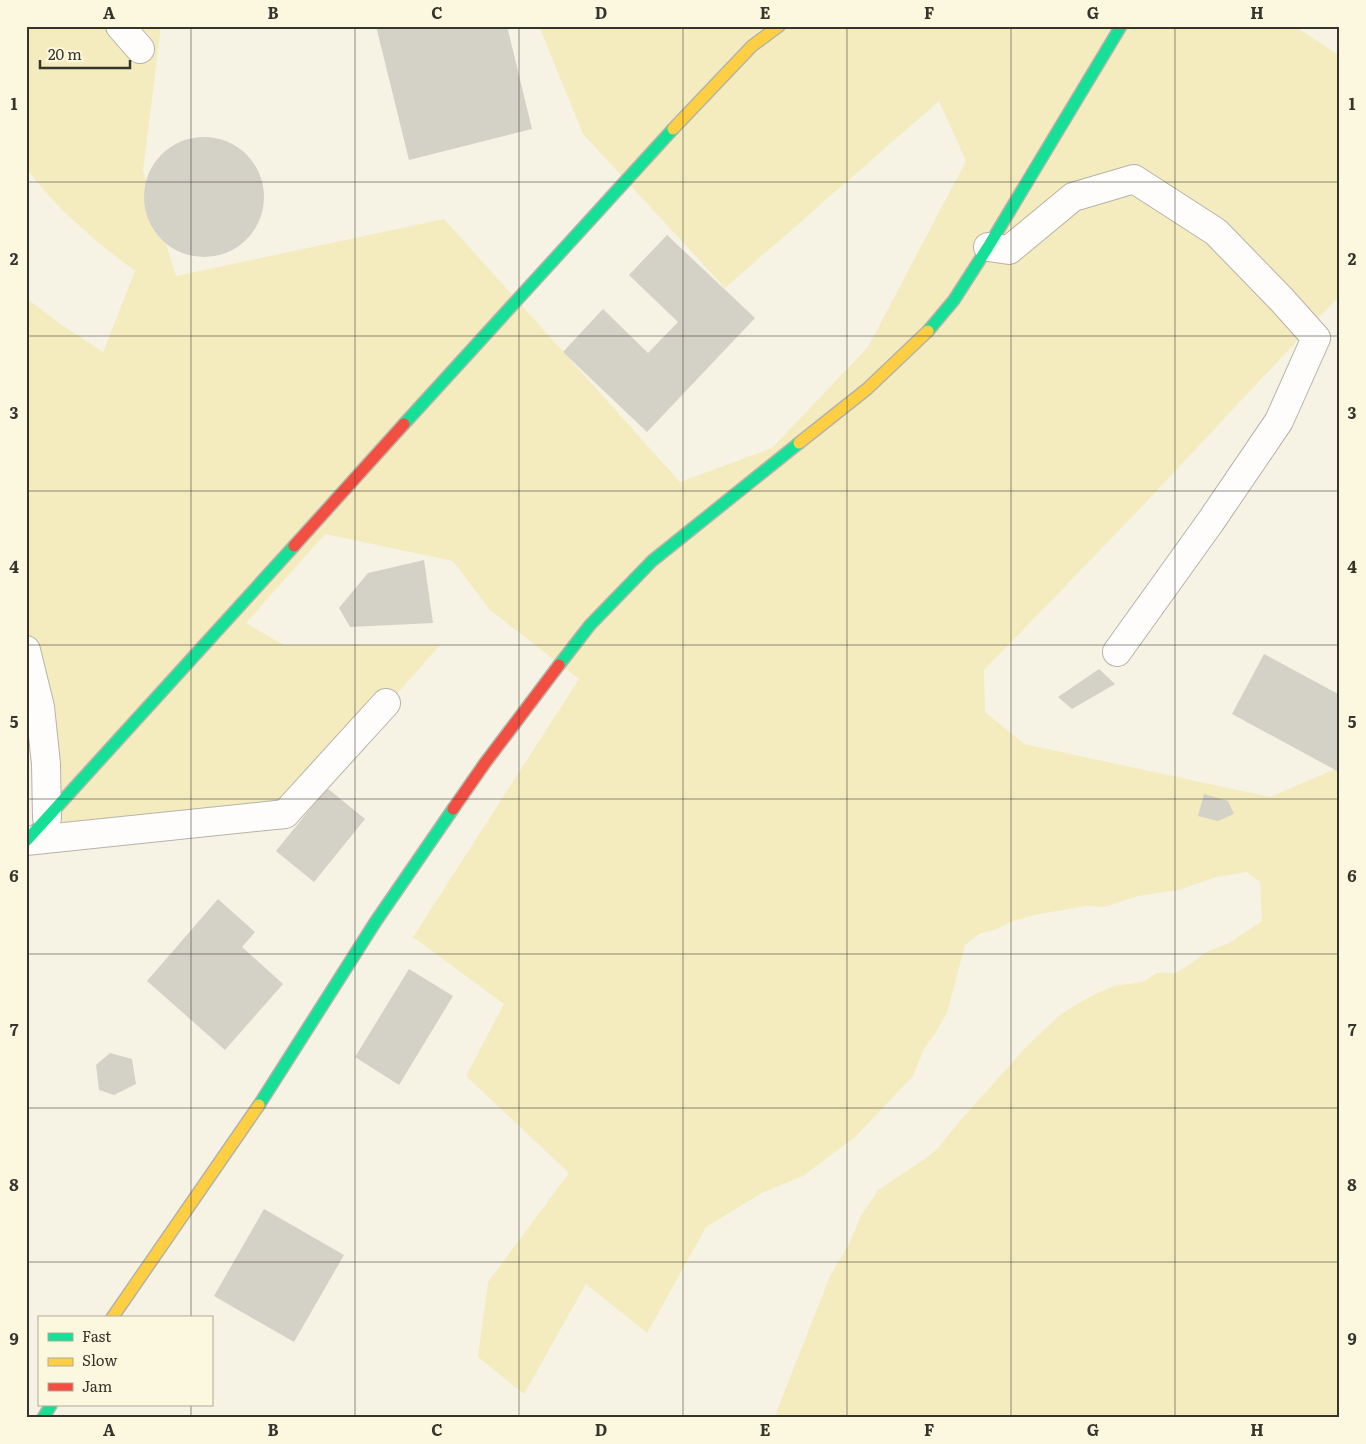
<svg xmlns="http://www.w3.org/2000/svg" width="1366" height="1444" viewBox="0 0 1366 1444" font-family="Literata,serif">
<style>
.green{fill:#f4ecbf}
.building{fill:#d4d1c7}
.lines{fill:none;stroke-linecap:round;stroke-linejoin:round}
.street-casing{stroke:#b5b3a8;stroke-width:30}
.fast-casing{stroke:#b5b3a8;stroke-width:14}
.slow-casing{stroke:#b5b3a8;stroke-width:14}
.jam-casing{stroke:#b5b3a8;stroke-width:14}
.street{stroke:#fefdfb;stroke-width:28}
.fast{stroke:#16e098;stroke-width:11}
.slow{stroke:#ffcf43;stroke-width:11}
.jam{stroke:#f24e42;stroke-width:11}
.grid{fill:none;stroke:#36352b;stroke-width:1;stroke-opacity:0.55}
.neatline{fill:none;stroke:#36352b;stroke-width:2}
.grid-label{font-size:16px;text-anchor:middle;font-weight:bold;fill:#36352b}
</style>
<rect width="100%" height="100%" fill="#f6f3e5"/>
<path class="green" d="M26 26H161L143 171 176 276 444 219 680 482 772 448 868 347 966 161 939 101 725 288 583 134 539 26H1295L1340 56V295L1133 516 984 670 985 712 1024 744 1270 797 1340 767V1418H774L830 1276 848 1246 861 1216 878 1190 925 1159 937 1149 959 1122 1027 1046 1061 1014 1091 996 1114 986 1143 982 1157 973H1175L1189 965 1206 952 1229 943 1262 921 1260 882 1247 872 1216 877 1179 890 1138 896 1104 907 1086 906 1034 915 1013 921 997 929 979 934 965 945 947 1013 936 1032 924 1049 913 1076 855 1137 803 1176 762 1193 706 1227 647 1333 586 1284 524 1394 478 1357 488 1282 569 1173 466 1076 504 1004 413 937 579 679 490 610 453 561 325 534 246 623 284 645H440L297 808 36 830 26 698V298L62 325 103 352 135 271C95 241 56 209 26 168Z"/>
<g class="building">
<polygon points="376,26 507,26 532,129 409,160"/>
<circle cx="204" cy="197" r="60"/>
<polygon points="667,235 755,318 647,432 563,352 603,309 648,353 678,322 629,275"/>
<polygon points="424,560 433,623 350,627 339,608 368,573"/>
<polygon points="1264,654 1340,695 1339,772 1232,714"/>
<polygon points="1099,669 1115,684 1072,709 1058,697"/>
<polygon points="327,788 365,819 314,882 276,851"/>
<polygon points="1204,794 1228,801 1234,814 1218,821 1198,816"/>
<polygon points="218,899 255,932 242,947 283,984 225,1050 147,981"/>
<polygon points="409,969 453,996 399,1085 355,1057"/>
<polygon points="110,1053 132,1059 136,1084 114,1095 99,1090 96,1065"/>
<polygon points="264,1209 344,1255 294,1342 214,1296"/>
</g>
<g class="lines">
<defs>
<g id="street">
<polyline points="120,26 140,49"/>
<polyline points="988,247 1009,250 1073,197 1134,179 1216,232 1282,300 1316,338 1279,421 1211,521 1117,652"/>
<polyline points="26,650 40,707 46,764 47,818"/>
<polyline points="26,841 285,814 386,703"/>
</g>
<g id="fast">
<polyline points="928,331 954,300 988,247 1121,26"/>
<polyline points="404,424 673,129"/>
<polyline points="559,665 590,625 652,561 799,443"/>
<polyline points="26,841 294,546"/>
<polyline points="259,1105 376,921 453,809"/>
<polyline points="43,1418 51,1405"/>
</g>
<g id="slow">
<polyline points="673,129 752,46 779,26"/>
<polyline points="799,443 867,389 928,331"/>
<polyline points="112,1318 259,1105"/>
</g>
<g id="jam">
<polyline points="294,546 404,424"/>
<polyline points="453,809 485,763 559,665"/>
</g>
</defs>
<use href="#street" class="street-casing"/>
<use href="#fast" class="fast-casing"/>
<use href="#slow" class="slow-casing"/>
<use href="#jam" class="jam-casing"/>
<use href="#street" class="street"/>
<use href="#fast" class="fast"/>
<use href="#slow" class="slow"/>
<use href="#jam" class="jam"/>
</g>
<path class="grid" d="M191 26V1318M355 26V1418M519 26V1418M683 26V1418M847 26V1418M1011 26V1418M1175 26V1418M26 182H1340M26 336H1340M26 491H1340M26 645H1340M26 799H1340M26 954H1340M26 1108H1340M26 1262H1340M191 1405V1418"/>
<rect width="1366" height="1444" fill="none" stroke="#fcf8df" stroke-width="55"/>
<rect x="38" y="1316" width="175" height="90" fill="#fcf8df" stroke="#adaa97"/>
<rect x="48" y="1333" width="25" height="8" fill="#16e098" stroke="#adaa97"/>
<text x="82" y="1342" font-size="15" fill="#36352b">Fast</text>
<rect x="48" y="1358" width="25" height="8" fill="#ffcf43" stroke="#adaa97"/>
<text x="82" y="1366" font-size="15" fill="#36352b">Slow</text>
<rect x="48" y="1383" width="25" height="8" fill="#f24e42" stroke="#adaa97"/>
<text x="82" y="1392" font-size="15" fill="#36352b">Jam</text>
<path d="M40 60v8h90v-8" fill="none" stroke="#36352b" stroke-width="2.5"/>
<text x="48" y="60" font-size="15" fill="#36352b" stroke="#fcf8df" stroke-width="4" paint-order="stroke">20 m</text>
<rect x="28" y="28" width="1310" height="1388" class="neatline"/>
<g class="grid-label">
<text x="109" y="19">A</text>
<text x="273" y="19">B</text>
<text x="437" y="19">C</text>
<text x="601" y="19">D</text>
<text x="765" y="19">E</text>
<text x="929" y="19">F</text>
<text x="1093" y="19">G</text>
<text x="1257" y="19">H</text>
<text x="14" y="110">1</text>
<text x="1352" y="110">1</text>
<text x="14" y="265">2</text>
<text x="1352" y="265">2</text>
<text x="14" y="419">3</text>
<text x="1352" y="419">3</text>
<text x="14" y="573">4</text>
<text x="1352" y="573">4</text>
<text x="14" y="728">5</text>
<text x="1352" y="728">5</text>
<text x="14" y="882">6</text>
<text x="1352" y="882">6</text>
<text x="14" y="1036">7</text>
<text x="1352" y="1036">7</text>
<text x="14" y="1191">8</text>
<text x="1352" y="1191">8</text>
<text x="14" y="1345">9</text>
<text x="1352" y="1345">9</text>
<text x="109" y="1436">A</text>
<text x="273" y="1436">B</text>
<text x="437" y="1436">C</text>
<text x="601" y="1436">D</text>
<text x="765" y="1436">E</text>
<text x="929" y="1436">F</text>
<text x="1093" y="1436">G</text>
<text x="1257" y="1436">H</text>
</g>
</svg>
